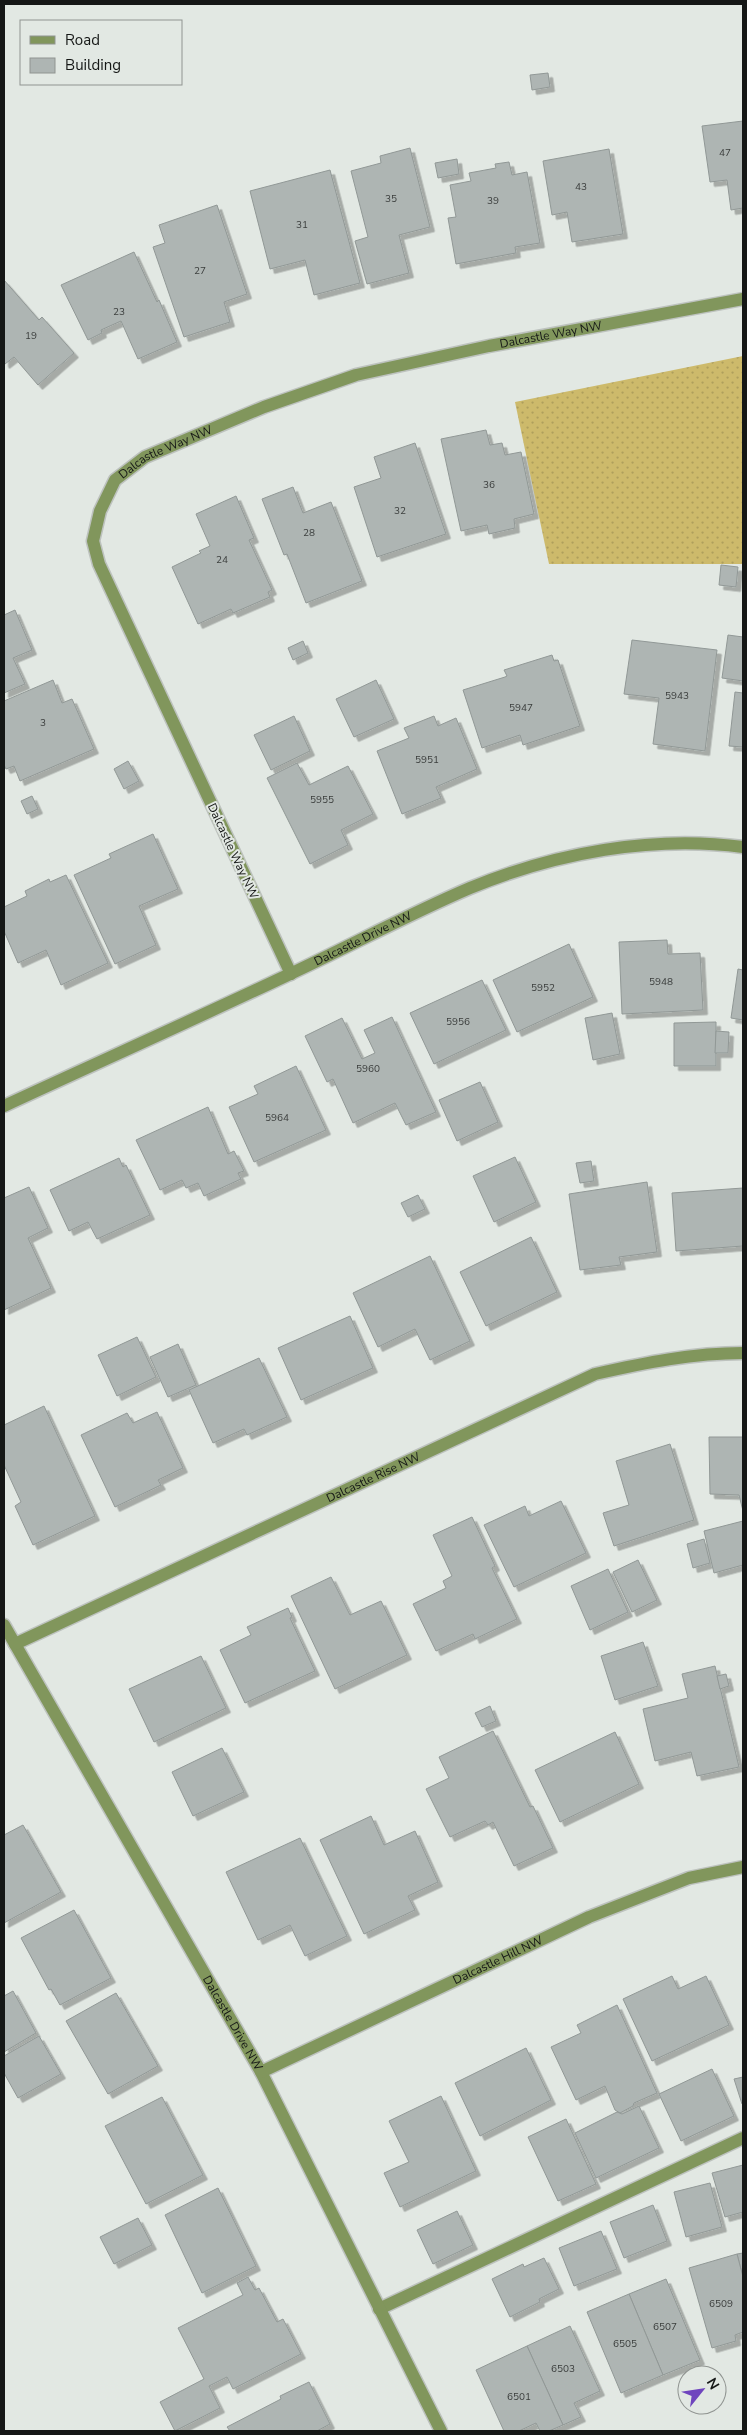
<svg xmlns="http://www.w3.org/2000/svg" width="747" height="2435" viewBox="0 0 747 2435" font-family="'Nunito Sans',sans-serif">
<style>
.grass{fill:url(#grass-dots)}
.building{fill:#aeb5b3;stroke:#919896;filter:url(#shadow)}
.lines{fill:none;stroke-linecap:round;stroke-linejoin:round}
.lane-casing{stroke:#bdc2be;stroke-width:15}
.street-casing{stroke:#bdc2be;stroke-width:15}
.lane{stroke:#81965c;stroke-width:12}
.street{stroke:#81965c;stroke-width:12}
.labels{text-anchor:middle;dominant-baseline:central;stroke-width:4;stroke-linejoin:round;paint-order:stroke}
.number-label{font-size:10px;fill:#3b3e3d}
.street-label{font-size:12px;fill:#151716;stroke:#e2e8e3}
</style>
<defs>
<pattern id="grass-dots" width="8" height="8" patternUnits="userSpaceOnUse" patternTransform="scale(1.25)"><rect width="8" height="8" fill="#cdba6b"/><path d="M2 2h.1M6 6h.1" fill="none" stroke="#af9f5c" stroke-width="1.8" stroke-linecap="round"/></pattern>
<filter id="shadow"><feDropShadow dx="4.5" dy="4.5" stdDeviation="0" flood-color="#0004"/></filter>
</defs>
<rect width="100%" height="100%" fill="#e2e8e3"/>
<polygon class="grass" points="743,356 743,564 549,564 515,402"/>
<g class="building">
<polygon points="548,73 550,87 532,90 530,75"/>
<polygon points="743,121 743,208 731,210 727,180 710,182 702,126"/>
<polygon points="410,148 430,227 399,235 409,273 367,284 355,241 368,237 351,171 381,163 380,156"/>
<polygon points="609,149 623,234 572,242 567,212 552,215 543,161"/>
<polygon points="457,159 459,174 438,178 435,163"/>
<polygon points="509,162 512,175 527,172 540,243 515,247 516,253 456,264 448,218 456,217 450,185 471,181 469,173 496,168 495,164"/>
<polygon points="330,170 360,283 314,295 305,260 270,269 250,191"/>
<polygon points="217,205 247,294 224,302 230,322 184,337 153,247 165,243 159,225"/>
<polygon points="134,252 157,302 159,300 177,342 138,359 121,321 101,330 102,333 88,340 61,285"/>
<polygon points="4,280 39,320 42,317 74,353 38,385 14,357 5,364 4,362"/>
<polygon points="486,430 490,445 502,443 505,455 521,452 534,514 514,519 515,528 489,534 487,525 461,531 441,439"/>
<polygon points="415,443 446,534 377,557 354,487 381,478 374,457"/>
<polygon points="293,487 303,513 331,502 362,581 306,603 287,554 284,555 262,499"/>
<polygon points="236,496 254,538 249,540 272,590 268,592 270,597 233,613 231,609 198,624 172,567 201,553 199,551 210,546 196,514"/>
<polygon points="721,565 738,567 736,587 719,585"/>
<polygon points="15,610 32,650 13,658 25,684 4,693 4,615"/>
<polygon points="728,635 743,637 743,681 722,678"/>
<polygon points="632,640 717,650 705,751 653,744 659,698 624,694"/>
<polygon points="303,641 308,653 293,660 288,648"/>
<polygon points="552,655 554,661 558,660 580,726 523,745 520,735 482,748 463,690 505,677 507,676 504,670"/>
<polygon points="53,680 62,703 72,699 94,749 20,781 14,766 6,769 4,765 4,701"/>
<polygon points="376,680 394,719 354,737 336,699"/>
<polygon points="735,692 743,693 743,747 729,746"/>
<polygon points="294,716 310,751 271,770 254,735"/>
<polygon points="434,716 438,726 456,718 477,769 436,787 441,798 402,814 377,751 409,738 404,728"/>
<polygon points="128,761 139,781 124,789 114,769"/>
<polygon points="297,763 309,785 348,766 373,814 341,830 348,845 310,864 267,778"/>
<polygon points="32,796 38,809 27,814 21,801"/>
<polygon points="153,834 178,889 139,906 156,945 115,964 74,875 111,858 109,854"/>
<polygon points="66,875 108,963 61,985 46,950 18,963 4,931 4,907 27,896 25,891 49,879 50,882"/>
<polygon points="667,940 668,954 700,953 703,1010 622,1014 619,942"/>
<polygon points="569,944 593,997 517,1032 493,980"/>
<polygon points="738,969 743,970 743,1020 731,1018"/>
<polygon points="482,980 506,1030 434,1064 410,1013"/>
<polygon points="612,1013 620,1054 593,1060 585,1018"/>
<polygon points="392,1017 436,1112 406,1125 395,1103 353,1123 333,1079 327,1082 305,1036 342,1018 362,1059 375,1053 364,1030"/>
<polygon points="716,1022 716,1066 674,1066 674,1023"/>
<polygon points="716,1031 729,1032 728,1053 715,1053"/>
<polygon points="296,1066 326,1130 254,1162 229,1107 258,1094 254,1086"/>
<polygon points="480,1082 498,1122 457,1141 439,1100"/>
<polygon points="208,1107 228,1154 234,1151 244,1171 238,1173 241,1179 204,1196 198,1183 186,1188 182,1180 160,1190 136,1140"/>
<polygon points="515,1157 536,1202 494,1222 473,1176"/>
<polygon points="119,1158 123,1167 126,1165 150,1215 97,1239 88,1222 69,1231 50,1190"/>
<polygon points="591,1161 594,1181 580,1183 576,1163"/>
<polygon points="647,1182 657,1252 619,1257 621,1265 580,1270 569,1194"/>
<polygon points="29,1187 48,1228 28,1238 51,1288 4,1310 4,1198"/>
<polygon points="743,1188 743,1246 676,1251 672,1193"/>
<polygon points="418,1195 425,1209 408,1217 401,1203"/>
<polygon points="531,1237 557,1292 486,1326 460,1272"/>
<polygon points="430,1256 470,1341 430,1360 415,1329 378,1347 353,1293"/>
<polygon points="350,1316 373,1368 301,1400 278,1348"/>
<polygon points="137,1337 156,1377 117,1396 98,1355"/>
<polygon points="178,1344 196,1385 168,1397 150,1357"/>
<polygon points="259,1358 287,1417 247,1435 244,1429 213,1443 189,1390"/>
<polygon points="44,1406 95,1516 33,1545 15,1506 21,1502 4,1465 4,1425"/>
<polygon points="157,1412 183,1468 158,1480 161,1485 115,1507 81,1435 127,1413 133,1423"/>
<polygon points="709,1437 743,1437 743,1511 739,1495 710,1494"/>
<polygon points="670,1444 694,1520 614,1546 603,1513 629,1505 616,1461"/>
<polygon points="561,1501 586,1553 514,1587 484,1525 525,1506 529,1516"/>
<polygon points="472,1517 495,1566 492,1568 517,1619 475,1639 473,1634 436,1651 413,1604 446,1588 443,1581 452,1576 433,1535"/>
<polygon points="743,1521 743,1565 714,1573 704,1531"/>
<polygon points="704,1539 710,1563 693,1568 687,1544"/>
<polygon points="638,1560 657,1600 632,1612 613,1572"/>
<polygon points="608,1569 628,1612 590,1630 571,1586"/>
<polygon points="331,1577 350,1615 381,1601 407,1655 335,1689 291,1596"/>
<polygon points="288,1608 292,1617 290,1618 315,1671 245,1703 220,1650 251,1635 247,1627"/>
<polygon points="643,1642 658,1686 615,1700 601,1656"/>
<polygon points="201,1656 226,1708 154,1742 129,1689"/>
<polygon points="715,1666 739,1767 697,1776 691,1752 655,1761 643,1709 688,1698 682,1674"/>
<polygon points="726,1674 729,1686 720,1689 717,1676"/>
<polygon points="490,1706 496,1721 482,1727 475,1713"/>
<polygon points="493,1731 530,1807 533,1806 553,1848 514,1866 493,1822 488,1825 485,1821 450,1837 426,1789 449,1778 439,1757"/>
<polygon points="615,1732 639,1784 560,1822 535,1770"/>
<polygon points="222,1748 244,1792 193,1816 172,1772"/>
<polygon points="371,1816 384,1845 415,1831 438,1882 408,1896 415,1910 364,1934 320,1840"/>
<polygon points="23,1825 61,1892 4,1923 4,1835"/>
<polygon points="300,1838 347,1936 305,1956 290,1925 258,1940 226,1872"/>
<polygon points="74,1910 111,1978 60,2005 51,1989 49,1990 21,1938"/>
<polygon points="672,1976 678,1989 706,1976 729,2025 652,2061 623,1999"/>
<polygon points="13,1991 36,2033 4,2052 4,1996"/>
<polygon points="116,1993 158,2066 108,2094 66,2021"/>
<polygon points="617,2005 657,2093 634,2103 633,2106 620,2113 615,2110 605,2086 576,2100 551,2047 581,2033 577,2025"/>
<polygon points="39,2036 61,2074 18,2098 4,2073 4,2056"/>
<polygon points="526,2048 551,2100 480,2136 455,2083"/>
<polygon points="712,2069 734,2116 681,2141 659,2094"/>
<polygon points="743,2077 743,2104 742,2104 734,2079"/>
<polygon points="441,2096 476,2171 400,2207 384,2173 409,2162 389,2121"/>
<polygon points="162,2097 203,2175 146,2204 105,2126"/>
<polygon points="639,2106 659,2148 596,2178 575,2133 617,2112 622,2114"/>
<polygon points="566,2119 596,2184 558,2201 528,2137"/>
<polygon points="743,2165 743,2212 725,2217 712,2173"/>
<polygon points="710,2183 722,2227 686,2237 674,2192"/>
<polygon points="218,2188 256,2266 202,2293 165,2215"/>
<polygon points="653,2205 667,2241 624,2258 610,2222"/>
<polygon points="457,2211 473,2245 433,2264 417,2230"/>
<polygon points="138,2218 152,2245 114,2264 100,2237"/>
<polygon points="601,2231 617,2269 574,2286 559,2248"/>
<polygon points="743,2253 743,2277 737,2254"/>
<polygon points="737,2254 743,2277 743,2332 735,2335 736,2341 712,2348 689,2268"/>
<polygon points="544,2258 559,2289 539,2299 540,2302 510,2317 492,2279 523,2264 524,2267"/>
<polygon points="248,2277 255,2290 259,2288 277,2322 283,2319 301,2354 233,2389 227,2377 209,2386 220,2408 175,2431 160,2402 204,2379 178,2328 243,2295 237,2283"/>
<polygon points="666,2279 700,2360 663,2375 629,2294"/>
<polygon points="629,2294 663,2375 621,2393 587,2312"/>
<polygon points="570,2326 600,2391 574,2403 581,2417 563,2425 527,2346"/>
<polygon points="527,2346 563,2425 549,2431 540,2431 536,2423 519,2431 504,2431 476,2370"/>
<polygon points="309,2382 330,2424 317,2431 230,2431 227,2427 281,2399 280,2396"/>
</g>
<g class="lines">
<defs>
<polyline id="lane" points="379,2309 743,2138"/>
<g id="street">
<path id="s1" d="M291 974 99 564 93 541 100 511 115 480 145 457 264 407 356 375 489 346 743 299"/>
<path id="s2" d="M4 1106C99 1062 195 1019 290 974 350 946 409 914 470 888 555 853 652 835 743 847"/>
<path id="s3" d="M4 1625 261 2072 441 2431"/>
<path id="s4" d="M15 1644 595 1374C644 1363 693 1353 743 1353"/>
<path id="s5" d="M261 2072 589 1917 689 1878 743 1867"/>
</g>
</defs>
<use href="#lane" class="lane-casing"/>
<use href="#street" class="street-casing"/>
<use href="#lane" class="lane"/>
<use href="#street" class="street"/>
</g>
<g class="labels">
<g class="number-label">
<text x="725" y="153">47</text>
<text x="581" y="187">43</text>
<text x="391" y="199">35</text>
<text x="493" y="201">39</text>
<text x="302" y="225">31</text>
<text x="200" y="271">27</text>
<text x="119" y="312">23</text>
<text x="31" y="336">19</text>
<text x="489" y="485">36</text>
<text x="400" y="511">32</text>
<text x="309" y="533">28</text>
<text x="222" y="560">24</text>
<text x="677" y="696">5943</text>
<text x="521" y="708">5947</text>
<text x="43" y="723">3</text>
<text x="427" y="760">5951</text>
<text x="322" y="800">5955</text>
<text x="661" y="982">5948</text>
<text x="543" y="988">5952</text>
<text x="458" y="1022">5956</text>
<text x="368" y="1069">5960</text>
<text x="277" y="1118">5964</text>
<text x="721" y="2304">6509</text>
<text x="665" y="2327">6507</text>
<text x="625" y="2344">6505</text>
<text x="563" y="2369">6503</text>
<text x="519" y="2397">6501</text>
</g>
<g class="street-label">
<text stroke="none"><textPath href="#s1" startOffset="1005">Dalcastle Way NW</textPath></text>
<text stroke="none"><textPath href="#s1" startOffset="600">Dalcastle Way NW</textPath></text>
<text transform="translate(233 851) rotate(65)">Dalcastle Way NW</text>
<text stroke="none"><textPath href="#s2" startOffset="396">Dalcastle Drive NW</textPath></text>
<text stroke="none"><textPath href="#s4" startOffset="395">Dalcastle Rise NW</textPath></text>
<text stroke="none"><textPath href="#s5" startOffset="262">Dalcastle Hill NW</textPath></text>
<text stroke="none"><textPath href="#s3" startOffset="459">Dalcastle Drive NW</textPath></text>
</g>
</g>
<rect width="747" height="2435" fill="none" stroke="#151716" stroke-width="10"/>
<rect x="20" y="20" width="162" height="65" fill="#e2e8e3" stroke="#909491"/>
<rect x="30" y="36" width="25" height="8" fill="#81965c" stroke="#909491"/>
<text x="65" y="45" font-size="15" fill="#151716">Road</text>
<rect x="30" y="58" width="25" height="15" fill="#aeb5b3" stroke="#909491"/>
<text x="65" y="70" font-size="15" fill="#151716">Building</text>
<g transform="translate(702 2390) rotate(60)"><circle r="24" fill="#e2e8e3" stroke="#909491"/>
<path d="M0-4L9 19L0 12L-9 19Z" fill="#6f45be"/>
<text y="-8" font-size="14" font-weight="bold" text-anchor="middle" fill="#151716">N</text>
</g>
</svg>
